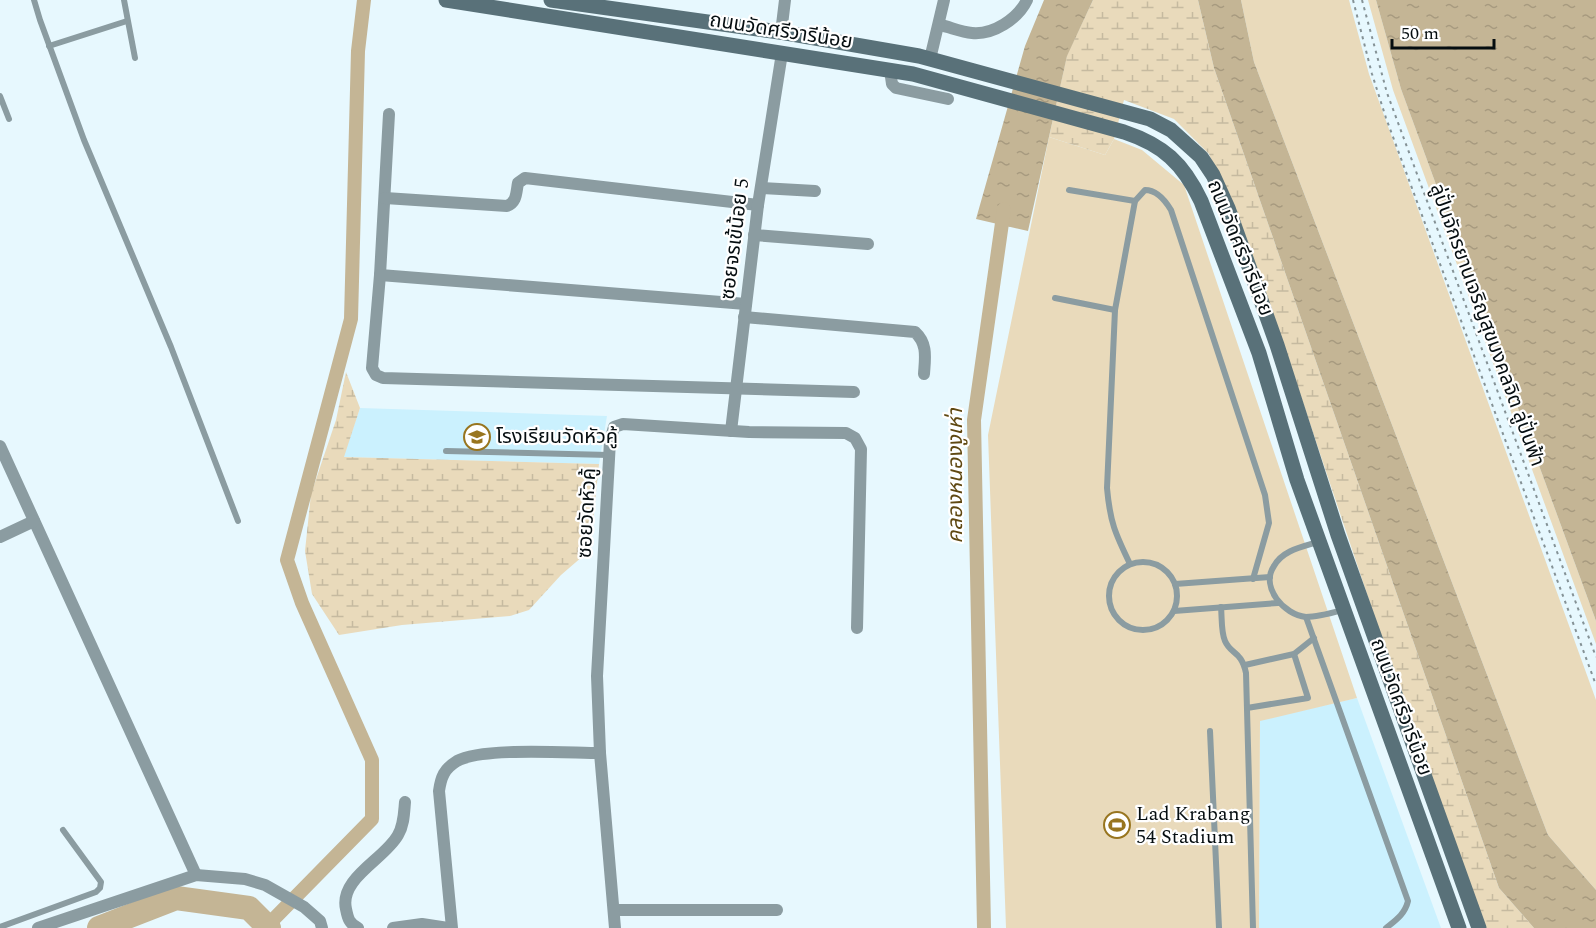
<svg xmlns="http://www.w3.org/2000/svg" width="1596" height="928" viewBox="0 0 1596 928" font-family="Spectral,'Noto Sans Thai',serif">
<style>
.built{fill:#cbf1fe}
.green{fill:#e9dabb}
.wetland{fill:url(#wetland-marsh)}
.water{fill:url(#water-ripples)}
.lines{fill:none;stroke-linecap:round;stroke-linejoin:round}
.canal{stroke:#c4b595;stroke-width:14}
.river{stroke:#c4b595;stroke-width:24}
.path{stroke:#859296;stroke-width:2;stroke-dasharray:3 4.5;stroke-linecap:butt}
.lane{stroke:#8b9ca1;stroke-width:6}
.street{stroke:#8b9ca1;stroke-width:12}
.secondary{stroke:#597179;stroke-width:15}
.labels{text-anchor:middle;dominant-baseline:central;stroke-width:4.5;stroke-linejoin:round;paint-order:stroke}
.street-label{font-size:20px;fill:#050d10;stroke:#fff}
.poi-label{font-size:20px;fill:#050d10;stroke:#fff;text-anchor:start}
.water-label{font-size:21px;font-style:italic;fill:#5f4811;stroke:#fff}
</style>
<defs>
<pattern id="wetland-marsh" width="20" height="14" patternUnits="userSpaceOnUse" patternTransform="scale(1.5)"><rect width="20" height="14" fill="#e9dabb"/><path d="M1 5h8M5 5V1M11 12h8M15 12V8" fill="none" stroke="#c6baa0"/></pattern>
<pattern id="water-ripples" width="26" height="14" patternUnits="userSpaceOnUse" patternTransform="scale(1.5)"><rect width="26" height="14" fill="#c4b595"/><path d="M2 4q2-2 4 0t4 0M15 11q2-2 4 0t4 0" fill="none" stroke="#a79a7f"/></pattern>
</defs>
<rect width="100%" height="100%" fill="#e7f8fe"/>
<g class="built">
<polygon points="360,408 607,416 599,464 343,457"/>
<polygon points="1357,698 1441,928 1259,928 1260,720"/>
</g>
<g class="green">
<polygon points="1241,0 1349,0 1369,74 1596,700 1596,890 1548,835 1254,62"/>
<polygon points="1368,0 1376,0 1401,89 1596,621 1596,644 1393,90"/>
<polygon points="1049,137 1105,155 1114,139 1142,150 1184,185 1357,698 1260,721 1259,928 1006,928 988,435"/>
</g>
<g class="wetland">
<polygon points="1093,0 1198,0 1214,68 1499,888 1534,928 1482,928 1469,899 1274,316 1209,154 1174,119 1124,100 1114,139 1105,155 1049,137 1067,55"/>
<polygon points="346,372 360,408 344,457 599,464 590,550 561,575 529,610 510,616 402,625 339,635 312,594 305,551 311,494 336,420"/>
</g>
<g class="water">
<polygon points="1044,0 1093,0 1067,56 1028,231 976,219 1025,46"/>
<polygon points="1198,0 1241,0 1254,62 1548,835 1596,890 1596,928 1534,928 1499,888 1214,68"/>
<polygon points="1376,0 1596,0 1596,621 1401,89"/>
</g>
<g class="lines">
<g class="canal">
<polyline points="267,926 372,819 372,760 302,603 287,560 351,319 358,51 364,0"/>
<polyline points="984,928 974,420 1004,209"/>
</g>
<polyline class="river" points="99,928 176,898 249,908 269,928"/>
<g class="path">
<polyline points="1353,0 1372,74 1386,118 1596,685"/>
<polyline points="1362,0 1387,93 1596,657"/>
</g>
<g class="lane">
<polyline points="34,0 40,20 84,140 171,347 238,521"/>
<polyline points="124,0 135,58"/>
<polyline points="49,46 127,21"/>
<polyline points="0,96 9,119"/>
<polyline points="1069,190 1135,201"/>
<polyline points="1055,298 1115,310"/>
<polyline points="446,451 609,455"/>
<path d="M1318 542C1302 547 1283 550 1274 566 1260 587 1284 615 1306 617 1318 617 1332 613 1343 610"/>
<circle cx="1143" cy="596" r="34"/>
<path d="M1130 564C1115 533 1110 522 1107 488L1115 310 1135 201 1145 190C1157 190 1165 200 1171 210L1265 495 1269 523 1253 579"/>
<polyline points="1175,584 1270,577"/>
<path d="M1221 607C1222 618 1221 632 1225 641 1231 655 1241 650 1246 673L1253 928"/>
<polyline points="1174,611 1278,603"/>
<path d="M1306 617 1408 901C1405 914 1396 920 1386 928"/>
<polyline points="1245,665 1294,654 1314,638"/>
<polyline points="1247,708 1308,698 1294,654"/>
<polyline points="1210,731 1219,928"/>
<polyline points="0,927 96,892 100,888 101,882 63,830"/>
</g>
<g class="street">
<path d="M940 25C950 27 961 32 972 33 993 35 1018 19 1027 0"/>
<polyline points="781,33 785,0"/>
<polyline points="930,59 944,0"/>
<polyline points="890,70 892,84 896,88 948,99"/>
<polyline points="389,114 380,275 372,368 376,375 383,378 854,392"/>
<polyline points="761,188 815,191"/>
<path d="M385 198 507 206C517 202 516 193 518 183L525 178 758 205"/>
<polyline points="754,235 868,244"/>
<polyline points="380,275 746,304"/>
<path d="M744 317 915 332C928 344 925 358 924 374"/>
<polyline points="731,431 758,205 782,53"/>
<polyline points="0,446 196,875"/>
<polyline points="0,537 34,521"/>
<polyline points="614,910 777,910"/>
<polyline points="38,928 196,875 245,879 265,885 304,907 320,921 322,928"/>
<path d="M358 928C349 923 348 919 346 909 339 878 385 859 398 835 404 825 404 813 405 802"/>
<polyline points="393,928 422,924 448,928"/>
<path d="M452 928 439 791C441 777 444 769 457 761 482 747 568 753 600 753"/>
<polyline points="615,928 600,753 597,676 610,441 614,427 623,424 749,432 846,433 855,438 861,449 857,628"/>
</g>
<g class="secondary">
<path d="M446 0 913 74 1124 132C1163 145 1183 163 1201 201L1259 353 1297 480 1459 928"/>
<polyline points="551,0 786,33 919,56 1150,119 1171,130 1201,157 1213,175 1228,208 1277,345 1338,535 1479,928"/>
</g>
</g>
<defs>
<symbol id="school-ring" viewBox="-11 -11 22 22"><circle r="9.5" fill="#fff" stroke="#98751f" stroke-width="1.5"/><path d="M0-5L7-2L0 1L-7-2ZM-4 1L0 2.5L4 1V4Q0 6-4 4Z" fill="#98751f"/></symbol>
<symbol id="stadium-ring" viewBox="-11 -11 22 22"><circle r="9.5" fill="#fff" stroke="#98751f" stroke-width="1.5"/><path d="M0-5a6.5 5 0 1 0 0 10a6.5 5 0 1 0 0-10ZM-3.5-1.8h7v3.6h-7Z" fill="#98751f"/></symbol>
</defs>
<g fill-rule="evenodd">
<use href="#school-ring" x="462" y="422" width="30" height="30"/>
<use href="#stadium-ring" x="1102" y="810" width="30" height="30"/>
</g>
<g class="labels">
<g class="street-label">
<text transform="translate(781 31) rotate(9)">ถนนวัดศรีวารีน้อย</text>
<text transform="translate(735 239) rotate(-83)">ซอยจรเข้น้อย 5</text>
<text transform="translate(1240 248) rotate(68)">ถนนวัดศรีวารีน้อย</text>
<text transform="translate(1487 325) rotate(70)">ลู่ปั่นจักรยานเจริญสุขมงคลจิต ลู่ปั่นฟ้า</text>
<text transform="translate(587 513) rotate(-87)">ซอยวัดหัวคู้</text>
<text transform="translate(1401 707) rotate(70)">ถนนวัดศรีวารีน้อย</text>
</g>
<g class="poi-label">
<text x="496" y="437">โรงเรียนวัดหัวคู้</text>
<text x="1136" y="814">Lad Krabang<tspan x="1136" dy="23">54 Stadium</tspan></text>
</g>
<g class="water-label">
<text transform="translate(956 476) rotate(-90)">คลองหนองงูเห่า</text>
</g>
</g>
<path d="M1392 39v9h102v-9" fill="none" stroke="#050d10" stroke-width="3"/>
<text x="1401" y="39" font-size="18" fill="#050d10" stroke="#ffffff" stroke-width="4.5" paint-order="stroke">50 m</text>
</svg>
